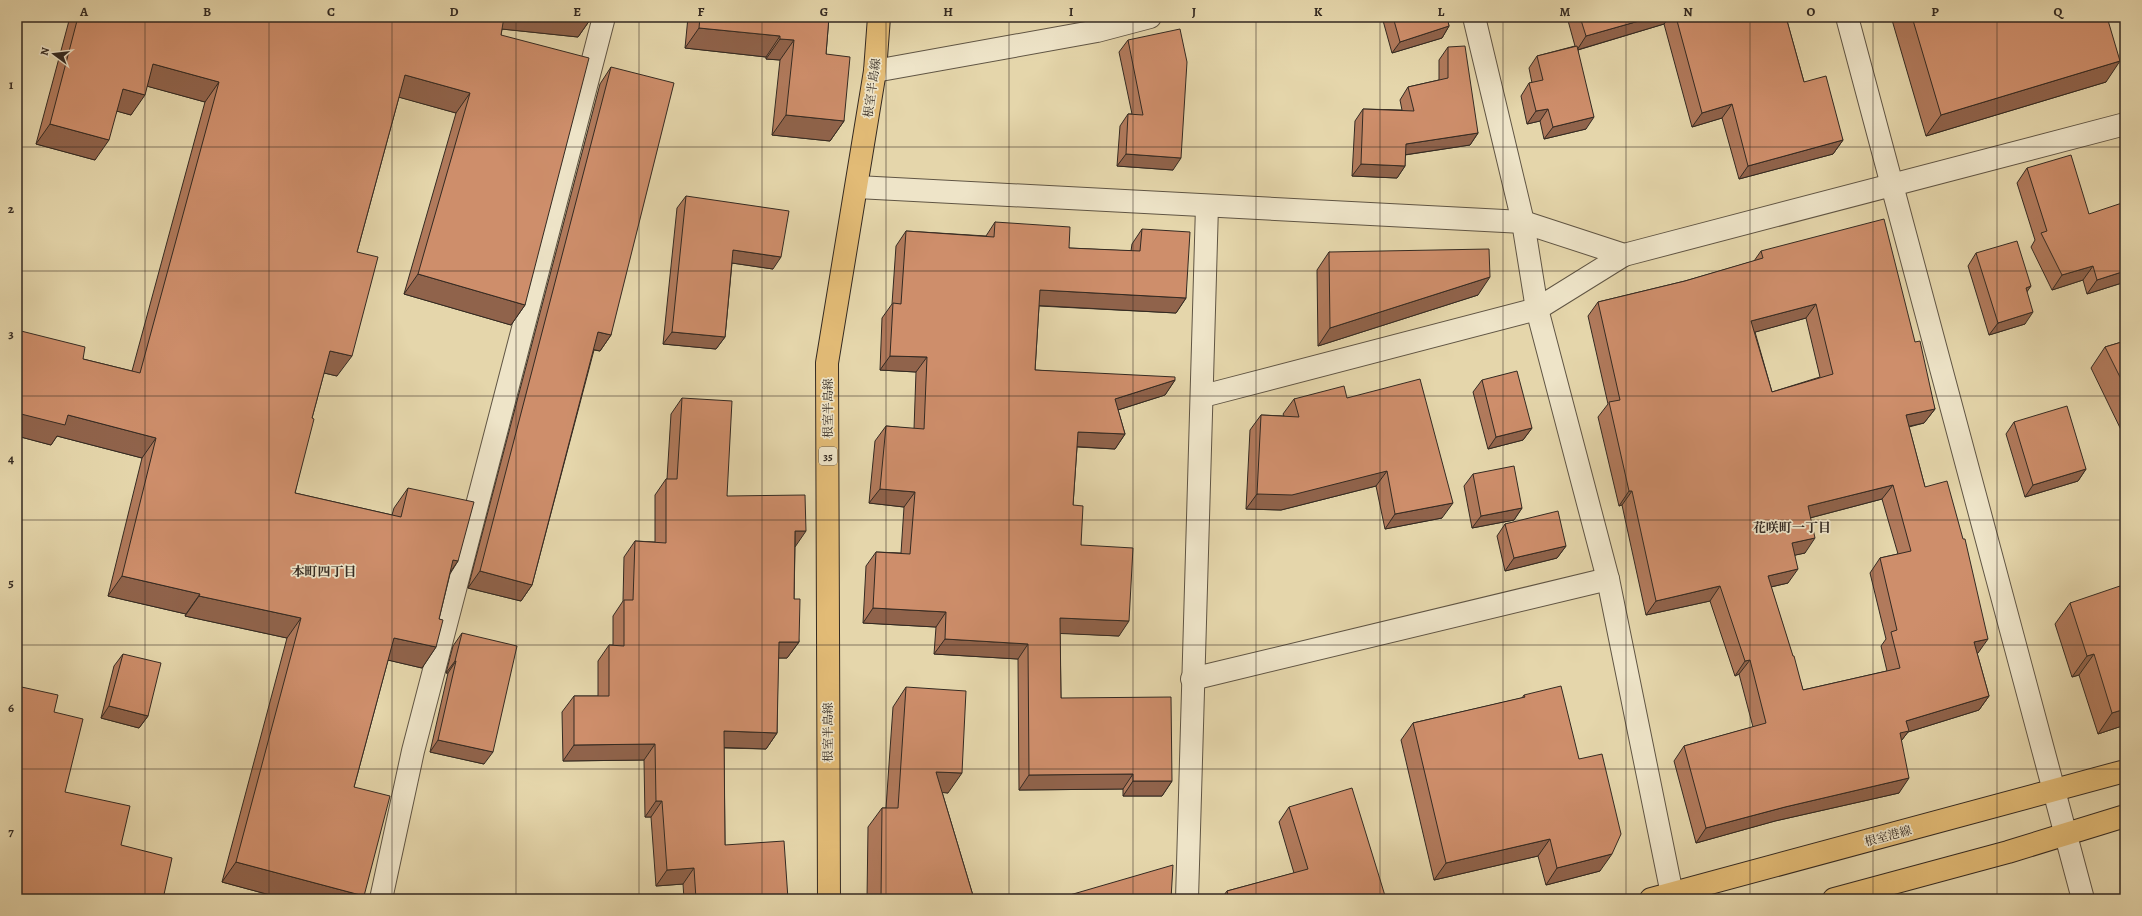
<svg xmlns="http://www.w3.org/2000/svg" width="2142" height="916" viewBox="0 0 2142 916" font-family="Alegreya,'Noto Serif JP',serif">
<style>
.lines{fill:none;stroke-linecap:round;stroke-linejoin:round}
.minor-casing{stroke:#605544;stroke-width:24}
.major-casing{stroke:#342a22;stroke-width:24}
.minor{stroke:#eee4c8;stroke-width:22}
.major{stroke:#e2bb76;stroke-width:22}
.wall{fill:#b17a5c;stroke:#342a22;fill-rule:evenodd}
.shaded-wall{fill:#90634b;stroke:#342a22}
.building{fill:#ce8e6b;stroke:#342a22;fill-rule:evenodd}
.grid{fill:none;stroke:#342a22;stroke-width:1;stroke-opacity:0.55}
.labels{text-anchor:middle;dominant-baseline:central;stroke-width:3.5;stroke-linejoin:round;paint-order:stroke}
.shield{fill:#eee4c8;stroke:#6c6254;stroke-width:1}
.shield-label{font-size:11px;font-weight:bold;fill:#342a22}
.street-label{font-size:12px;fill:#342a22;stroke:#eee4c8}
.neighbourhood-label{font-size:13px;font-weight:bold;fill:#342a22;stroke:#eee4c8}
.neatline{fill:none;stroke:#342a22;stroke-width:1.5}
.grid-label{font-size:13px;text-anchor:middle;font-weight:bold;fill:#342a22}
</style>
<rect width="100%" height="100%" fill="#e5d6ab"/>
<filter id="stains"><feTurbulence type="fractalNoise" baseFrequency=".005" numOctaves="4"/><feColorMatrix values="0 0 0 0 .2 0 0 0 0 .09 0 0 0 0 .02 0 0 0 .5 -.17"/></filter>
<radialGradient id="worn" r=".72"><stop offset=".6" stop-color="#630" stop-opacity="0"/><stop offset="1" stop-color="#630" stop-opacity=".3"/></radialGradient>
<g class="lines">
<defs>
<g id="minor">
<polyline points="1474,17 1523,222 1537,309 1608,579 1673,899"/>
<polyline points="1847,17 2083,899"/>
<polyline points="875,71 1097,31 1150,17"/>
<polyline points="857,187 1523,222 1624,255 2125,124"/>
<polyline points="1203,396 1537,309 1624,255"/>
<polyline points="1192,679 1608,579"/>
<polyline points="381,899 413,751 604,17"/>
<path d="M1187 899C1192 668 1202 437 1207 206"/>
</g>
<g id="major">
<polyline points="829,899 827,363 875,71 879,17"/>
<polyline points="1651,899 2125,771"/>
<polyline points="1834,899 2008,852 2125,816"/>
</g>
</defs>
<use href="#minor" class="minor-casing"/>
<use href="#major" class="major-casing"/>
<use href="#minor" class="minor"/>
<use href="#major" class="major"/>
</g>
<g class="wall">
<polygon points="70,17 592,17 578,37 502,29 501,35 525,305 511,325 404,294 456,113 399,97 357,252 337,376 324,373 312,418 295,493 392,515 394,508 408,488 458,561 450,574 439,619 436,647 422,668 388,660 354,787 362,899 285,899 222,882 287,638 185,616 186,614 108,596 142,458 57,436 51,445 17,436 17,330 83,359 132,371 205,102 147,86 131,115 117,111 95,160 36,144"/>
<polygon points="688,17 829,17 826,54 844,121 830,141 772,135 780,60 766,59 766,57 685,48"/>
<polygon points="1382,17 1447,17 1449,26 1442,38 1392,53"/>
<polygon points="1567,17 1801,17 1787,21 1804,82 1843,140 1833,154 1739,179 1722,118 1692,127 1664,24 1578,50 1586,129 1544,139 1540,121 1527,124 1521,96 1529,83 1532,83 1529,68 1537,56 1575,46"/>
<polygon points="1894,17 2107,17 2106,82 1926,136 1892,20"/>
<polygon points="1128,40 1173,170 1117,166 1120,126 1128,114 1132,114 1119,52"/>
<polygon points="1448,47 1478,133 1470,145 1405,155 1405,166 1397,178 1352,176 1355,121 1363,109 1402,110 1400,100 1408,87 1439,80 1439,60"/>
<polygon points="611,67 611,335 600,351 594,350 532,585 521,601 468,588 600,84"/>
<polygon points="2027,168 2089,214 2125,282 2087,294 2083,280 2052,290 2031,247 2035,240 2017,183"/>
<polygon points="686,196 773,269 732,263 725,337 716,349 663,344 677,208"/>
<polygon points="995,222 1069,248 1131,251 1132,244 1142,229 1186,298 1176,313 1039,306 1035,370 1175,380 1165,395 1118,410 1125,434 1115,449 1077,447 1073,505 1081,545 1119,636 1060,633 1061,698 1172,781 1162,796 1123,796 1123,789 1019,790 1018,659 934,654 936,627 863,623 866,566 876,552 901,553 904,507 869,503 875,441 886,426 914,429 916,372 880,370 882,318 892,304 896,246 906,231 986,236"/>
<path d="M1761 251 1915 342 1935 409 1924 423 1909 427 1925 487 1978 653H1977L1989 696 1979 710 1908 732 1901 741 1899 793 1775 821 1696 843 1674 761 1684 746 1753 727 1739 674 1735 676 1710 601 1646 615 1622 505 1619 506 1598 417 1608 404 1588 316 1598 302 1685 281 1754 261ZM1806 318 1820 377 1772 392 1755 332ZM1882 499 1898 554 1880 558 1870 573 1886 639 1881 646 1887 671 1803 690 1771 587 1788 583 1795 555 1805 553 1810 518Z"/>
<polygon points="1329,252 1478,295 1318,346 1317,270"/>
<polygon points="1976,253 2031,286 2027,291 2025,324 1989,335 1968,266"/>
<polygon points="2125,341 2125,438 2091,368 2105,347"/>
<polygon points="1482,380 1532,428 1523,440 1488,449 1473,392"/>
<polygon points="682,398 727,496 795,547 794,599 799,642 787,658 778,658 777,733 766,749 724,748 725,845 788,899 684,899 683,884 656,886 651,817 645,817 644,760 563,761 562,712 574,696 598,696 598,661 609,645 613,645 613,616 623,601 624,557 635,541 655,542 655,495 666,479 667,479 671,414"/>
<polygon points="1347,398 1442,518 1385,529 1376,486 1281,510 1246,509 1250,430 1261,415 1284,416 1283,414 1294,399"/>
<polygon points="2014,422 2086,469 2078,481 2025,497 2006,434"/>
<polygon points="1473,474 1522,508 1514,520 1472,528 1464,486"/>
<polygon points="1505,524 1566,546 1557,558 1505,571 1497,536"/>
<polygon points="2125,600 2125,725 2098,734 2079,675 2072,677 2055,624 2070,603"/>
<polygon points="462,633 484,764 430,752 448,673 446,673 453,646"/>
<polygon points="123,654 148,716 139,728 101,718 114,666"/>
<polygon points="906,687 948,793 942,792 974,899 867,899 868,827 882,808 886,808 893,707"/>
<polygon points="1524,695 1579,759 1600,871 1546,885 1538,856 1434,880 1401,740 1413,723 1522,698"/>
<polygon points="1289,807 1386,899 1221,899 1227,891 1294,873 1279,822"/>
</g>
<g class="shaded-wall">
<polygon points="500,17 592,17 578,37 492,28"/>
<polygon points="1653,17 1670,17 1664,24 1577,50 1586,36"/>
<polygon points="1780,17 1801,17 1775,24"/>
<polygon points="1449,26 1442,38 1392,53 1400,42"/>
<polygon points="699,28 780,36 766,57 685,48"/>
<polygon points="780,39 794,40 780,60 766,59"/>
<polygon points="2120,61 2106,82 1926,136 1941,115"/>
<polygon points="153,64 219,82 205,102 139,84"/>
<polygon points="405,75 470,93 456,113 391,95"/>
<polygon points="123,89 145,95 131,115 109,109"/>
<polygon points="1732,104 1722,118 1692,127 1702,113"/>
<polygon points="1548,109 1540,121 1527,124 1536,111"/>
<polygon points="786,115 844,121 830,141 772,135"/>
<polygon points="1594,117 1586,129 1544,139 1553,127"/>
<polygon points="50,124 109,140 95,160 36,144"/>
<polygon points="1478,133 1470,145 1397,156 1406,144"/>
<polygon points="1843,140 1833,154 1739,179 1748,166"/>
<polygon points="1126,154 1181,158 1173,170 1117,166"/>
<polygon points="1361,164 1405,166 1397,178 1352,176"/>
<polygon points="733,250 781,257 773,269 725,262"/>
<polygon points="2093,266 2083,280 2052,290 2062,275"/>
<polygon points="2125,271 2125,282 2087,294 2097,280"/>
<polygon points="418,274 525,305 511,325 404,294"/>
<polygon points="1490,277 1478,295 1318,346 1330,328"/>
<polygon points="2031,286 2022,299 2026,288"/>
<polygon points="1040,290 1186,298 1176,313 1029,305"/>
<polygon points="1816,304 1806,318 1741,336 1751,321"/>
<polygon points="2033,312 2025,324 1989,335 1998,323"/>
<polygon points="598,332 611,335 600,351 587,348"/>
<polygon points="672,332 725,337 716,349 663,344"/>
<polygon points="330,351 352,356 337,376 316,371"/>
<polygon points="890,356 927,357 916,372 880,370"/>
<polygon points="1175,380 1165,395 1105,414 1115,399"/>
<polygon points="1935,409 1924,423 1896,429 1906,415"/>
<polygon points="17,413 68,415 156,438 142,458 57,436 51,445 17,436"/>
<polygon points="1532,428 1523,440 1488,449 1496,437"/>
<polygon points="1078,432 1125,434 1115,449 1068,446"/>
<polygon points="2086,469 2078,481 2025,497 2033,485"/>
<polygon points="1387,471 1376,486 1281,510 1246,509 1257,494"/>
<polygon points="1893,485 1882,499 1798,521 1808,506"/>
<polygon points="880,489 915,492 904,507 869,503"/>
<polygon points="1629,491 1632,491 1622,505 1619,506"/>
<polygon points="1453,503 1442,518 1385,529 1395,514"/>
<polygon points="1522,508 1514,520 1472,528 1481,516"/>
<polygon points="795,531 806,531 795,547"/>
<polygon points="1815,538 1805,553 1782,558 1792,543"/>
<polygon points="1566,546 1557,558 1505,571 1514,558"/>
<polygon points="453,560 458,561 444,581"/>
<polygon points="1798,569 1788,583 1757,590 1768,576"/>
<polygon points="480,571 532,585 521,601 468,588"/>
<polygon points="122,576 200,594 186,614 108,596"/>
<polygon points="1720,586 1710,601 1646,615 1656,601"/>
<polygon points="199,596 301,618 287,638 185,616"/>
<polygon points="873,608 946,612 936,627 863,623"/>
<polygon points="1060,618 1129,621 1119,636 1049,633"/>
<polygon points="394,638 436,647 422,668 379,658"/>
<polygon points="945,639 1028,644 1018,659 934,654"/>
<polygon points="1988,639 1978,653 1964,656 1974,642"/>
<polygon points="779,642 799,642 787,658 767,658"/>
<polygon points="2094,654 2079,675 2072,677 2087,656"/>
<polygon points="1750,660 1739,674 1735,676 1745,661"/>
<polygon points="455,661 456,661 448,673 446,673"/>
<polygon points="1989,696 1979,710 1908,732 1898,745 1889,748 1906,721"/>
<polygon points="109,706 148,716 139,728 101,718"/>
<polygon points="2125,709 2125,725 2098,734 2112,713"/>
<polygon points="724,731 777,733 766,749 713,747"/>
<polygon points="438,740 493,752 484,764 430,752"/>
<polygon points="655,744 644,760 563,761 574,745"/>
<polygon points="936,772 962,773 948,793 922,791"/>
<polygon points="1133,774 1123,789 1019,790 1029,775"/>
<polygon points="1909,778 1899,793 1775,821 1696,843 1706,828 1785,807"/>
<polygon points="1133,781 1172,781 1162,796 1123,796"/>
<polygon points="656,801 662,801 651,817 645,817"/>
<polygon points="1550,839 1538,856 1434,880 1446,863"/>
<polygon points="1612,854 1600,871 1546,885 1557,868"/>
<polygon points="236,862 364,896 362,899 285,899 222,882"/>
<polygon points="694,868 683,884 656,886 667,870"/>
</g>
<g class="building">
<polygon points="78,17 504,17 501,35 589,58 525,305 418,274 470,93 405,75 357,252 378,257 352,356 330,351 312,418 314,419 295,493 401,517 408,488 474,502 458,561 453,560 439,619 443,620 436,647 394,638 354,787 390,796 364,896 236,862 301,618 199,596 200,594 122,576 156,438 68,415 65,425 17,413 17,330 85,347 83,359 140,373 219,82 153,64 145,95 123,89 109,140 50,124"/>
<polygon points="700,17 829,17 826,54 850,57 844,121 786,115 794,40 780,39 780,36 699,28"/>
<polygon points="1393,17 1447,17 1449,26 1400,42"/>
<polygon points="1580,17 1653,17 1586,36"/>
<polygon points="1676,17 1786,17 1804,82 1826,76 1843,140 1748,166 1732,104 1702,113"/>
<polygon points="1912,17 2107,17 2120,61 1941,115"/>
<polygon points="1180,29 1187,62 1181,158 1126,154 1128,114 1143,115 1128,40"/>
<polygon points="1465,46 1478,133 1406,144 1405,166 1361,164 1363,109 1414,111 1408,87 1448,78 1448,47"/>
<polygon points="1577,46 1594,117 1553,127 1548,109 1536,111 1529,83 1543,80 1537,56"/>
<polygon points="611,67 674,83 611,335 598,332 532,585 480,571"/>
<polygon points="2071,155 2089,214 2125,202 2125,271 2097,280 2093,266 2062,275 2041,233 2047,231 2027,168"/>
<polygon points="686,196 789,211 781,257 733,250 725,337 672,332"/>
<path d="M1884 219 1915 342 1920 341 1935 409 1906 415 1925 487 1947 481 1963 539H1965L1988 639 1974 642 1989 696 1906 721 1909 731 1900 733 1909 778 1785 807 1706 828 1684 746 1766 723 1750 660 1745 661 1720 586 1656 601 1632 491H1629L1609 402 1620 400 1598 302 1685 281 1763 258 1761 251ZM1816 304 1833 374 1772 392 1751 321ZM1893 485 1911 551 1880 558 1897 630 1891 632 1900 668 1803 690 1794 656H1793L1768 576 1798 569 1792 543 1815 538 1808 506Z"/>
<polygon points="995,222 1070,227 1069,248 1140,251 1142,229 1190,232 1186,298 1040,290 1035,370 1175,377 1175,380 1115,399 1125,434 1078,432 1073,505 1083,506 1081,545 1133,548 1129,621 1060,618 1061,698 1171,697 1172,781 1133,781 1133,774 1029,775 1028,644 945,639 946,612 873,608 876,552 910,554 915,492 880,489 886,426 924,429 927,357 890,356 893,303 901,304 906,231 994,237"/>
<polygon points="2017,241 2031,286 2026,288 2033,312 1998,323 1976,253"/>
<polygon points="1489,249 1490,277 1330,328 1329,252"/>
<polygon points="2125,341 2125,387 2105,347"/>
<polygon points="1517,371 1532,428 1496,437 1482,380"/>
<polygon points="1420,379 1453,503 1395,514 1387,471 1292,495 1257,494 1261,415 1299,417 1294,399 1344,386 1347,398"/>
<polygon points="682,398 732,401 727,496 805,495 806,531 795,531 794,599 800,599 799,642 779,642 777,733 724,731 725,845 784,841 788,899 696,899 694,868 667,870 662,801 656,801 655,744 574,745 574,696 609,696 609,645 624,646 624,600 633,600 635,541 666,543 666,479 677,479"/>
<polygon points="2067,406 2086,469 2033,485 2014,422"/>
<polygon points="1514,466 1522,508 1481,516 1473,474"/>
<polygon points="1558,511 1566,546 1514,558 1505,524"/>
<polygon points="2120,586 2125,600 2125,709 2112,713 2094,654 2087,656 2070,603"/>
<polygon points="462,633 517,646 493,752 438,740 456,661 455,661"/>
<polygon points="123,654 161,663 148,716 109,706"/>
<polygon points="17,686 58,695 54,712 83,719 65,792 130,806 121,845 172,858 163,899 17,899"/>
<polygon points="1561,686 1579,759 1602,754 1621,834 1612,854 1557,868 1550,839 1446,863 1413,723 1525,697 1524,695"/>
<polygon points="906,687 966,691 962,773 936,772 974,899 881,899 882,808 898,808"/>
<polygon points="1352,788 1386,899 1229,899 1227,891 1308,869 1289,807"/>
<polygon points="1173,865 1171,899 1056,899"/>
</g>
<path class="grid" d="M145 17V899M269 17V899M392 17V899M516 17V899M639 17V899M762 17V899M886 17V899M1009 17V899M1133 17V899M1256 17V899M1380 17V899M1503 17V899M1626 17V899M1750 17V899M1873 17V899M1997 17V899M17 147H2125M17 271H2125M17 396H2125M17 520H2125M17 645H2125M17 769H2125"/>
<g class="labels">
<rect class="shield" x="819" y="447" width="18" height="18" rx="3"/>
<g class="shield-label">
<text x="828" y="456">35</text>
</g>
<g class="street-label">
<text transform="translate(872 88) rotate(-82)">根室半島線</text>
<text transform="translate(828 408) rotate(-90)">根室半島線</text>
<text transform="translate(828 732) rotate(-90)">根室半島線</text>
<text transform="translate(1888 836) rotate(-15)">根室港線</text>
</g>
<g class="neighbourhood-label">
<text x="1792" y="527">花咲町一丁目</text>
<text x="324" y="571">本町四丁目</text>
</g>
</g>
<rect width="2142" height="916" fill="none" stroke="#e5d6ab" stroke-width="44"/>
<g transform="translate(54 54) rotate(285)" stroke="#eee4c8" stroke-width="3" paint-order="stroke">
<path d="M0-3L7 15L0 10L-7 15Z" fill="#342a22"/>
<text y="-6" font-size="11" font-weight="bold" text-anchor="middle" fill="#342a22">N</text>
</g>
<rect x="22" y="22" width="2098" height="872" class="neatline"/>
<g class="grid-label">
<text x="84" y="16">A</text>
<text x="207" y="16">B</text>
<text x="331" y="16">C</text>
<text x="454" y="16">D</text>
<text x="577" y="16">E</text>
<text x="701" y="16">F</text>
<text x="824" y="16">G</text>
<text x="948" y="16">H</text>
<text x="1071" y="16">I</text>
<text x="1194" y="16">J</text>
<text x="1318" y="16">K</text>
<text x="1441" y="16">L</text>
<text x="1565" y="16">M</text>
<text x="1688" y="16">N</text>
<text x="1811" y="16">O</text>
<text x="1935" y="16">P</text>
<text x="2058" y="16">Q</text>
<text x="11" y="89">1</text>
<text x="11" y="213">2</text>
<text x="11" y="338">3</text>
<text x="11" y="463">4</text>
<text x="11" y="587">5</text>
<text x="11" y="712">6</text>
<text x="11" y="836">7</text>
</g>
<rect width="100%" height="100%" filter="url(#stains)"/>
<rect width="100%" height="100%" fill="url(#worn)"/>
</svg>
